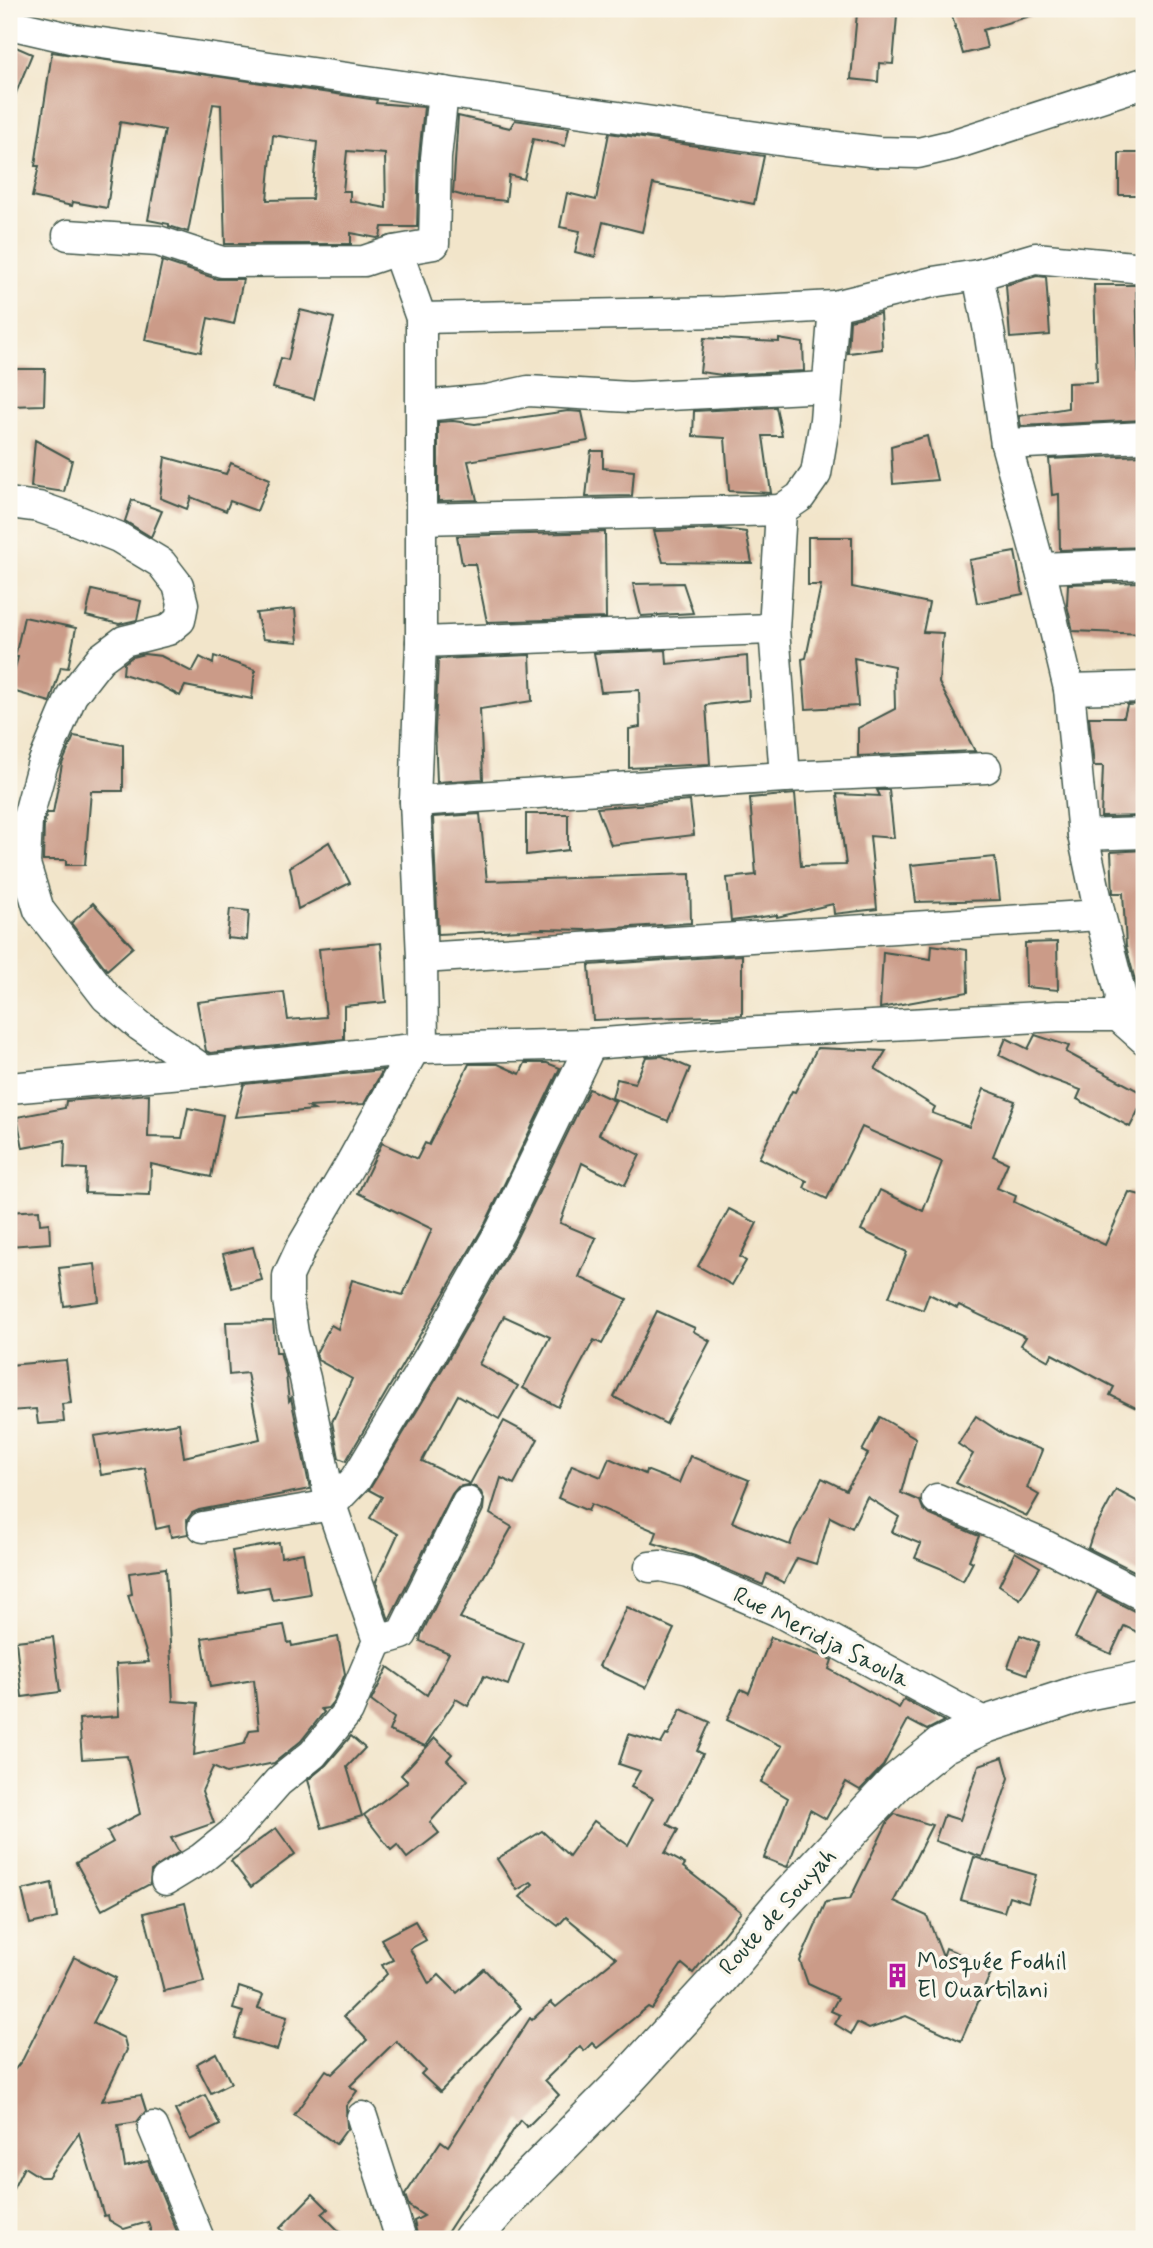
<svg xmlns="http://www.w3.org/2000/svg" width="1153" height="2248" viewBox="0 0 1153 2248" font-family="Mynerve,sans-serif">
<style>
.building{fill:#cb9b88;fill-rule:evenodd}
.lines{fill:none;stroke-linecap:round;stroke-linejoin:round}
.minor-casing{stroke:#3f564a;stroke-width:33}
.major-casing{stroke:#3f564a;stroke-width:40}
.minor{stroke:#fff;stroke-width:30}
.major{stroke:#fff;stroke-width:37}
.labels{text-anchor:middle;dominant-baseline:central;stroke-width:7;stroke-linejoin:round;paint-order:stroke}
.street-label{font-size:24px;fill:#1f3d34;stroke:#fbf7ec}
.poi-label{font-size:24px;fill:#1f3d34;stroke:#fbf7ec;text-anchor:start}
</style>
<rect width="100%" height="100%" fill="#fbf7ec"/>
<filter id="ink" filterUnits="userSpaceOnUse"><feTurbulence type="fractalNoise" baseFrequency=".0143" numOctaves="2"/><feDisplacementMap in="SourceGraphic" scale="14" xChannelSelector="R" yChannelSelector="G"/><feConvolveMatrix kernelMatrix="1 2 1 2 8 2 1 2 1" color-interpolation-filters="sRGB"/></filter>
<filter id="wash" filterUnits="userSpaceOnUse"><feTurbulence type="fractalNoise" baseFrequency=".00686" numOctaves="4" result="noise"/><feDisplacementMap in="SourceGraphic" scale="28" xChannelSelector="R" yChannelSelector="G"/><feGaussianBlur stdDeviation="1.57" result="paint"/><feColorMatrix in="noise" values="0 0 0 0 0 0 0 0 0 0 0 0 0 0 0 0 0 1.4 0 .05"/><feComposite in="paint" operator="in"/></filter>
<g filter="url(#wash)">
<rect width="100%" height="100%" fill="#f2e5ca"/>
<g id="blocks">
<g class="building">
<polygon points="950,9 1037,9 1037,14 983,30 987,48 963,54"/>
<polygon points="857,13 897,16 893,64 879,63 878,82 851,79"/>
<polygon points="9,44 32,54 9,110"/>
<path d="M52 52 377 100 376 103 424 107 419 156 417 227H382L380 237 377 238 351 233V244H225L221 105 213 104 188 232 169 226V224L148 220 165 130 120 122 107 208 73 202 72 206 32 197 39 166H35ZM273 135 317 142 312 199 267 200ZM347 151 385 154 386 208 350 201V191H343Z"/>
<polygon points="458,116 510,128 515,120 569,128 565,146 533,139 524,179 509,175 506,201 468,197 453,193"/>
<polygon points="609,133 764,156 754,204 653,184 642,232 603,222 595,257 575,252 580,231 560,227 567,193 596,200"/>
<rect x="1119" y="153" width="25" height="42"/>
<polygon points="162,261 217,279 243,279 234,324 208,318 201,352 145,340"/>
<polygon points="1037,276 1046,277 1050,335 1010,338 1006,285"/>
<polygon points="1094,285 1136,285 1139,381 1144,381 1144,420 1021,426 1019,416 1068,408 1068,383 1097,382"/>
<polygon points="300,310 334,318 314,399 273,388 281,358 288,360"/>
<polygon points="880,313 882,349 848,353 850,320"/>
<polygon points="704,338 779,342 779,339 803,343 804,371 722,375 700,372"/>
<polygon points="9,369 45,369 44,405 9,406"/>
<polygon points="776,407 782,436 763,436 771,493 729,491 725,438 693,436 694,411"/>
<polygon points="568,411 582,412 588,441 468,461 477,500 438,501 438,422 453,421 475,424"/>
<polygon points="927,436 937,480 893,484 891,446"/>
<polygon points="35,440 72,460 64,492 31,487"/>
<polygon points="591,451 603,451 603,468 634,471 632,496 586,497"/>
<polygon points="1144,455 1144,547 1060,550 1059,494 1052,495 1049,459"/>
<polygon points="165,457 226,474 231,463 270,479 257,511 230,501 226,511 191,497 187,509 160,498"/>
<polygon points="132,500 162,511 151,537 125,521"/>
<polygon points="722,529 746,532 752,563 663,562 654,531"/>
<polygon points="605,532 606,618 487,622 475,564 462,564 457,536"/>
<polygon points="808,537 852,537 852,587 929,603 923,632 943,633 939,683 975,751 858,756 858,728 895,709 894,666 854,658 858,706 806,709 802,659 806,658 821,585 808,585"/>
<polygon points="1015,552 1023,594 977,603 969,560"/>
<polygon points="1144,582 1144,634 1073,631 1067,605 1068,584"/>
<polygon points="683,583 693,613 641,616 633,584"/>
<polygon points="92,590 141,601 137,620 119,624 86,616"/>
<polygon points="295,609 298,642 263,639 256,613"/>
<polygon points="24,617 76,628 68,668 61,667 50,702 9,690 18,657 15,657"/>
<polygon points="666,650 667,664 747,656 749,700 706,705 710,764 629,768 629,729 640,727 639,690 601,692 594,653"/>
<polygon points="144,654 161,656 192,672 200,657 213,664 214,656 255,670 252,699 185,686 180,696 159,685 123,674 124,663 132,657"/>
<polygon points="530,655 532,701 480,709 483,779 437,782 435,730 438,659"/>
<polygon points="1144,704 1144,816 1101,817 1103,766 1094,766 1089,717 1124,717 1127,705"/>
<polygon points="74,736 123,745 123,791 91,791 85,865 66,865 66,860 43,860 44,824 47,813 53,813 62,764"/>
<polygon points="877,790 889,790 894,838 870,836 877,909 834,914 833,904 777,917 777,915 731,921 727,878 756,875 750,798 795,794 801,866 846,865 837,794 880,796"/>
<polygon points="690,801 694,835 611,845 597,808"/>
<polygon points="480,814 487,881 690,874 691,923 587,930 542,929 438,934 433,817"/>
<polygon points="526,814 568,814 568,850 526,855"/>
<polygon points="329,842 350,883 298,909 290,867"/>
<polygon points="1144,850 1144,1002 1138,1002 1138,992 1126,946 1123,893 1113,893 1111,852"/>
<polygon points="995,857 1000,900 916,902 911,865"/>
<polygon points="93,903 133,947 107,970 71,923"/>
<polygon points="230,909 249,911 247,940 227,938"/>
<polygon points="1057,942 1058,990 1026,987 1025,943"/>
<polygon points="381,943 386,1002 344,1006 344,1039 210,1053 206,1051 197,1002 284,992 288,1020 326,1017 319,949"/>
<polygon points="932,945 967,950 968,992 880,1008 883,952 931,959"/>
<polygon points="742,955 742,1015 593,1020 589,965"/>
<polygon points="1035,1035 1069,1046 1066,1052 1144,1094 1144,1099 1130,1127 1077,1099 1081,1090 1040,1075 999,1055 1006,1038 1028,1049"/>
<polygon points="817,1048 886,1051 875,1069 935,1107 932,1113 969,1127 984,1089 1015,1101 993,1156 1008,1163 997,1188 1016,1196 1014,1202 1105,1245 1129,1192 1144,1196 1144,1412 1110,1395 1114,1387 1052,1354 1049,1361 1021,1345 1026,1337 959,1305 957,1308 929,1294 923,1310 889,1297 907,1252 861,1230 880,1190 923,1211 942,1162 862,1127 827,1199 804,1188 807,1181 759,1158 792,1091 795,1092"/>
<polygon points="662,1056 690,1068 668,1121 612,1098 617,1079 635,1083 646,1057"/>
<polygon points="525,1063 547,1063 560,1068 486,1222 346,1461 339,1458 332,1422 352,1379 318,1360 316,1353 331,1325 338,1329 352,1280 403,1295 432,1229 358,1193 382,1143 417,1159 425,1143 429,1145 469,1064 498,1064 520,1074"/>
<polygon points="383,1070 364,1104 308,1107 314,1110 235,1117 244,1084"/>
<polygon points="589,1089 615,1101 599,1134 640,1155 625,1185 582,1163 560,1223 596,1238 579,1277 627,1299 602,1344 594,1340 558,1407 523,1388 550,1337 504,1316 479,1364 518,1386 499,1419 458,1395 422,1461 470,1484 504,1421 538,1439 514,1484 501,1478 490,1514 512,1527 460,1618 524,1643 508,1685 484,1676 468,1706 456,1699 425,1746 389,1731 394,1718 371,1701 388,1667 427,1695 449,1653 420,1641 421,1635 483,1510 484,1500 481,1492 475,1487 467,1485 458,1487 452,1494 389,1620 376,1581 398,1534 370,1518 382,1497 369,1490 444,1366 516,1239"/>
<polygon points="149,1094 148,1137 182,1138 188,1108 223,1115 211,1177 151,1164 150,1195 85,1193 86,1169 64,1168 65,1140 23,1148 17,1117 65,1108 66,1101"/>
<polygon points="729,1209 757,1223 740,1257 746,1261 732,1285 698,1266"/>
<polygon points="39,1210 40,1224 49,1223 50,1243 9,1246 9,1212"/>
<polygon points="253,1247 262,1280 232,1288 223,1254"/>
<polygon points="95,1264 99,1301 64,1306 59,1268"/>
<polygon points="657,1311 695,1328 693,1331 710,1341 666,1424 614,1397"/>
<polygon points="273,1321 276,1352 280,1352 286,1375 289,1401 291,1398 310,1489 199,1510 192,1513 187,1520 188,1534 171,1537 169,1526 156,1529 145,1468 101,1475 94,1436 179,1423 184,1457 260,1439 247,1373 229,1375 226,1322"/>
<polygon points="66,1360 71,1403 62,1404 64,1422 38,1424 36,1409 9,1411 9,1365"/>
<polygon points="976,1416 1006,1436 1042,1450 1027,1488 1039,1495 1027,1516 956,1483 973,1454 958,1444"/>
<polygon points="880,1417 916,1438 901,1493 920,1501 923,1509 930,1515 979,1536 969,1560 973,1562 963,1581 940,1568 915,1558 921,1544 892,1532 899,1517 867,1497 852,1528 830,1517 816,1564 797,1558 784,1583 767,1574 763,1585 695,1556 653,1543 657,1532 591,1504 588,1511 558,1498 572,1465 601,1477 609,1458 645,1474 646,1470 679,1483 690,1456 749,1480 732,1522 790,1545 795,1531 822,1478 846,1490 868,1454 862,1451"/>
<polygon points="1116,1490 1144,1505 1144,1576 1088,1548 1093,1533"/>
<polygon points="279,1543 281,1557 303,1553 310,1594 272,1600 269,1587 239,1592 232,1551"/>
<polygon points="1015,1552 1040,1567 1020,1599 999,1585"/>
<polygon points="166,1568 173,1701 198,1703 194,1755 244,1744 250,1730 259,1729 254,1680 210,1687 202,1638 284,1625 288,1643 291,1642 292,1646 338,1637 345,1674 333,1702 328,1708 321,1709 324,1712 301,1741 274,1763 226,1773 213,1767 202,1791 214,1823 171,1838 179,1852 151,1871 150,1884 102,1910 76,1863 113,1842 107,1831 140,1814 127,1756 82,1759 79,1719 119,1716 116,1664 149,1662 128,1595 132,1594 129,1573"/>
<polygon points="1097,1592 1136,1612 1144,1613 1144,1635 1124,1626 1111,1654 1075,1638"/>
<polygon points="627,1607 674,1629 646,1688 599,1666"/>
<polygon points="1020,1635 1039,1642 1027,1674 1008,1667"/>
<polygon points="53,1637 60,1692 22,1697 16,1641"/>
<polygon points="771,1637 832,1660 829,1669 899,1708 904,1699 944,1721 927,1730 908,1720 883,1766 860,1790 846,1782 826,1819 810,1810 787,1867 764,1858 788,1798 761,1782 782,1746 727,1720 741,1689 749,1693"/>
<polygon points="681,1709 710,1722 697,1751 703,1754 667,1824 678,1830 665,1853 685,1864 683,1867 741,1912 693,1973 682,1964 652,2009 648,2007 597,2048 592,2043 584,2051 580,2046 545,2080 559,2095 527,2127 520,2120 443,2239 418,2239 414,2221 424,2216 409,2206 405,2195 441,2141 448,2146 530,2018 532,2020 551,2002 556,2007 616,1958 566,1917 558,1926 520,1897 533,1884 531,1882 517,1890 497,1859 542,1831 569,1856 594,1821 628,1845 653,1798 631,1787 640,1771 619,1764 629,1734 661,1744 666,1735 668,1736"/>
<polygon points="351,1736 365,1748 347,1767 362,1816 322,1828 308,1780 326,1765"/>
<polygon points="435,1738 452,1754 447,1760 468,1780 430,1822 439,1833 407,1858 397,1845 391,1850 364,1815 408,1782 401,1775"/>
<polygon points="1003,1757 1009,1778 982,1857 935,1841 944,1815 960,1820 979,1765"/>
<polygon points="895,1814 932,1825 894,1901 927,1916 943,1957 946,1948 993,1968 961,2041 906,2016 869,2029 857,2023 851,2034 835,2024 840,2015 831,2011 838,1998 808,1984 800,1961 826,1902 850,1899 888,1821"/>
<polygon points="276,1828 295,1854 251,1887 231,1861"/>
<polygon points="974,1857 1036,1875 1028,1902 1009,1896 1004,1912 961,1900"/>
<polygon points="52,1883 57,1918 30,1924 22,1890"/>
<polygon points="185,1903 204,1982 164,1991 144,1913"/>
<polygon points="415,1921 426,1940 410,1949 429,1984 439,1975 457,1993 484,1969 521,2008 440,2092 421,2074 425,2070 396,2041 350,2086 357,2091 346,2106 347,2129 336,2144 294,2115 326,2070 332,2074 367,2040 344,2016 387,1974 382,1965 393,1960 381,1939"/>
<polygon points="74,1957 116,1978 93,2023 124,2038 127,2050 102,2101 141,2095 146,2111 137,2122 118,2125 125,2167 148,2161 178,2234 153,2239 148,2222 124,2229 109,2220 108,2215 104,2216 79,2133 48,2177 40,2177 24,2167 9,2197 9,2077 23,2059"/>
<polygon points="239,1987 263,1995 258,2008 287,2017 277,2050 235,2038 243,2012 233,2009"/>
<polygon points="216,2053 231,2083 211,2093 196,2064"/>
<polygon points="205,2095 220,2125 190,2140 175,2110"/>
<polygon points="313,2194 328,2209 322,2214 347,2239 291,2239 280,2228"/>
</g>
</g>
</g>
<g filter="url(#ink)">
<use href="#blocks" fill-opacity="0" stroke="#3f564a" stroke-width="2"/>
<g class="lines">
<defs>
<g id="minor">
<polyline points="9,24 74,39 785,141 878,152 918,153 952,145 1144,83"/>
<polyline points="68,235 158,241 222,262 364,261 394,251 434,244 436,158 443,92"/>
<polyline points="394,251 400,259 421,318 421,642 415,801 422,958 423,1048"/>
<polyline points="978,275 1035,258 1144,268"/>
<polyline points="421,318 724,312 834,306 933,282 978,275 990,336 1006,444 1040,568 1069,689 1083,835 1100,915 1121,996 1118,1016"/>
<polyline points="422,406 487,400 528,391 630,397 827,387"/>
<polyline points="1006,444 1144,437"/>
<polyline points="9,503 39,507 71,518 118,537 161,563 178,585 183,604 180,620 168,630 124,641 100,659 72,695 42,766 27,821 25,864 39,910 106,997 140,1026 205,1071"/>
<polyline points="422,519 781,510"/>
<polyline points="1040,568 1144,564"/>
<polyline points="421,642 774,629"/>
<polyline points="1069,689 1144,687"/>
<polyline points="785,777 774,629 781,510 800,497 816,474 825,420 834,306"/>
<polyline points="415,801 785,777 986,768"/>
<polyline points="1083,835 1144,833"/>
<polyline points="422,958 1100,915"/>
<polyline points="9,1088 205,1071 423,1048 591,1044 721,1034 1058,1016 1118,1016 1144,1039"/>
<polyline points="937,1499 1042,1544 1144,1596"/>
<polyline points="203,1527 331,1505 356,1479 429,1357 501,1230 591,1044"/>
<polyline points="650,1567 661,1566 688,1572 778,1611 987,1724"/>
<polyline points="378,1641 402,1634 467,1502"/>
<polyline points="166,1880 202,1858 232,1834 278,1782 313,1754 348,1711 378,1641 331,1505 305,1378 293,1333 288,1300 288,1276 301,1248 351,1163 413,1051"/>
<polyline points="362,2117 401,2239"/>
<polyline points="153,2127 199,2239"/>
</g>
<polyline id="major" points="472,2239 499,2208 626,2080 715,1983 781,1905 895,1783 942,1745 987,1724 1088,1691 1144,1680"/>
</defs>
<use href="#minor" class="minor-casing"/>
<use href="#major" class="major-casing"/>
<use href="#minor" class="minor"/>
<use href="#major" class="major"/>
</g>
</g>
<defs>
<symbol id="building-bare" viewBox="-9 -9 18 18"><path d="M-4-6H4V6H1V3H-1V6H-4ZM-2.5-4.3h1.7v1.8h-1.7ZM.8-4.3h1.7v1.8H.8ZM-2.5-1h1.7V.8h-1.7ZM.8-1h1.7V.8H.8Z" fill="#b5179e" stroke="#fbf7ec" stroke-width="2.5" paint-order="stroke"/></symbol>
</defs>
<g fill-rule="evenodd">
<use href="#building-bare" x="880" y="1958" width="35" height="35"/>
</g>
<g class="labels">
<g class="street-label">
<text transform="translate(821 1638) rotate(27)">Rue Meridja Saoula</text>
<text transform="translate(778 1912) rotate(-48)">Route de Souyah</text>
</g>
<g class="poi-label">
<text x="917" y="1962">Mosquée Fodhil<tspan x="917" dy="28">El Ouartilani</tspan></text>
</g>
</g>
<rect width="1153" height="2248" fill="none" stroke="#fbf7ec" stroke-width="35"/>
</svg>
